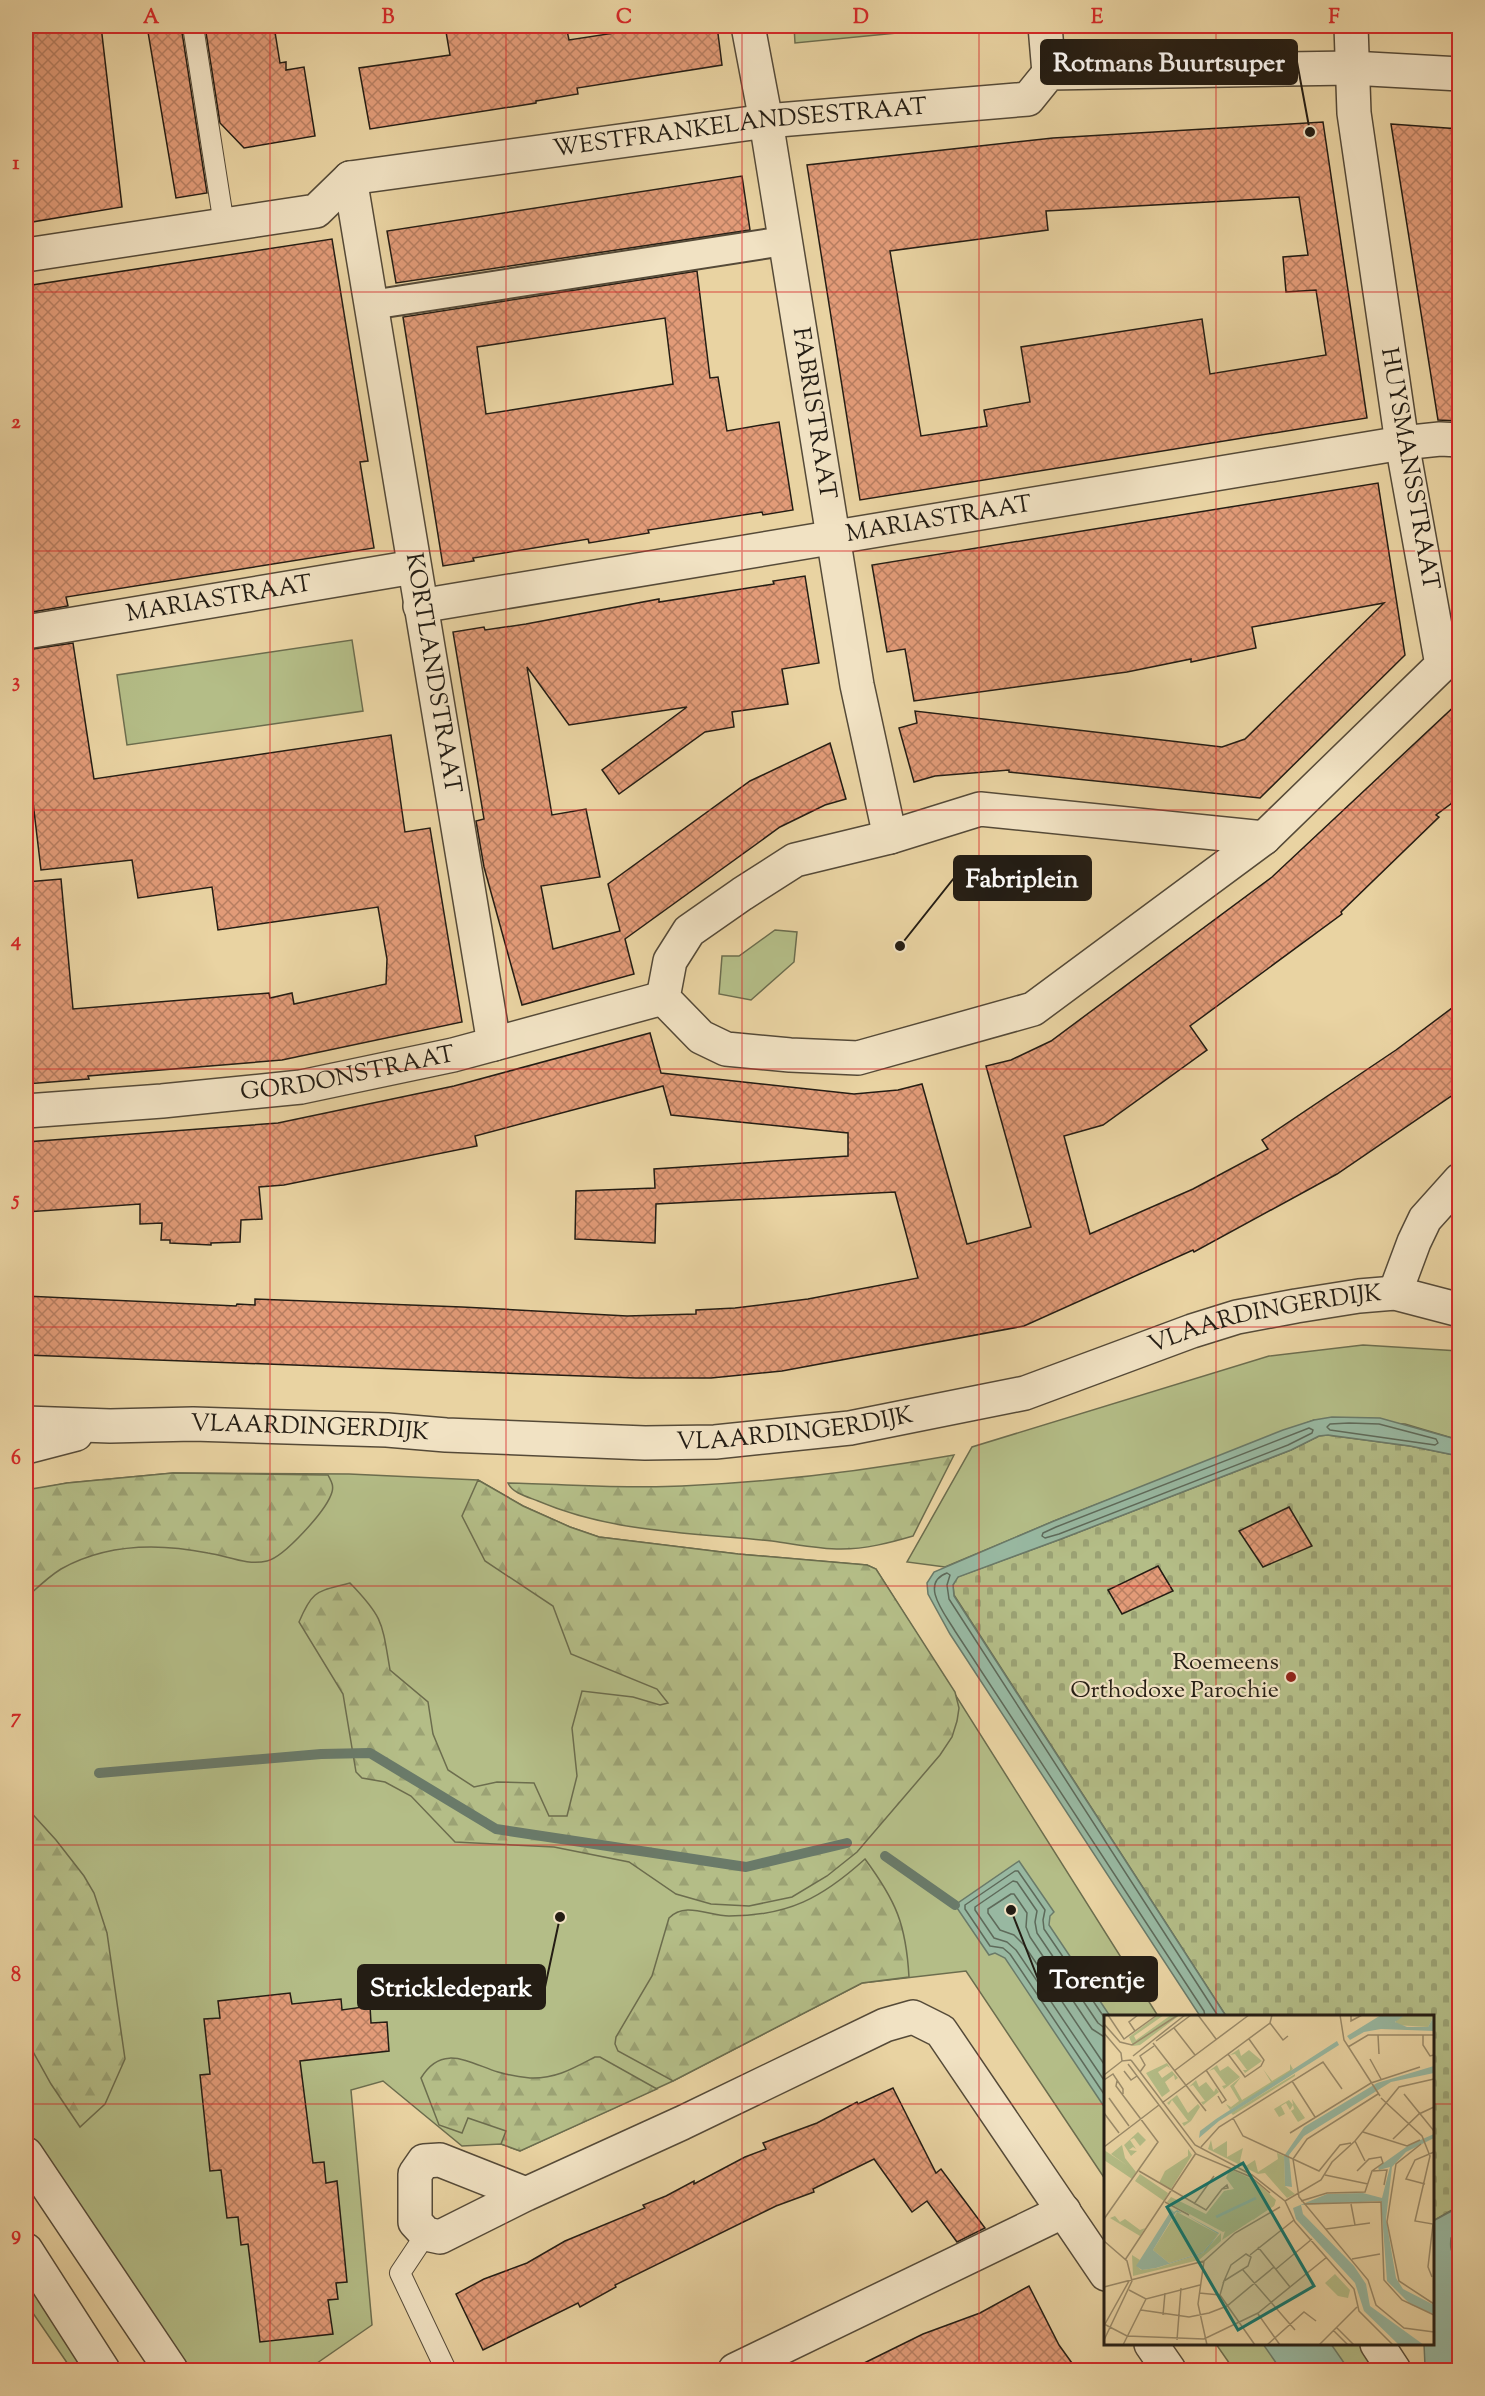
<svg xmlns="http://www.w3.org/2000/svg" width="1485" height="2396" viewBox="0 0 1485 2396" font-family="'Sorts Mill Goudy',serif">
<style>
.green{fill:#b4bd87;stroke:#6c6d4e;stroke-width:1.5}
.forest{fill:url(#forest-firs);stroke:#6c6d4e;stroke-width:1.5}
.cemetery{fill:url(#cemetery-stones);stroke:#6c6d4e;stroke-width:1.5}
.water{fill:#98b8a1;stroke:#6a7a69;stroke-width:1.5}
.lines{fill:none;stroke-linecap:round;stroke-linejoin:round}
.shore{stroke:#5e6a5a;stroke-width:1.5}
.stream{stroke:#6a7a69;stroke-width:10}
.building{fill:url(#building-cross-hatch);stroke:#241d14;stroke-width:1.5;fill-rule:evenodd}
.service-casing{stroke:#554a38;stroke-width:22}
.pedestrian-casing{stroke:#554a38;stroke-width:32}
.minor-casing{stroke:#554a38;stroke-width:36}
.tertiary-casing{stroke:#554a38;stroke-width:36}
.service{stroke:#f1e2c3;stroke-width:20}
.pedestrian{stroke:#f1e2c3;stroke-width:28}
.minor{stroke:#f1e2c3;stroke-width:33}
.tertiary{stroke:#f1e2c3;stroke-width:33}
.grid{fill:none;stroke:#d62828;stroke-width:1.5;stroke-opacity:0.55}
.poi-dot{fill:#8f2418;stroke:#f1e2c3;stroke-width:2}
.labels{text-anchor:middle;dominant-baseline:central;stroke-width:4.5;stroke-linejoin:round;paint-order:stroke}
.street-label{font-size:24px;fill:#241d14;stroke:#f1e2c3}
.poi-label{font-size:24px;fill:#241d14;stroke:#f1e2c3;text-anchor:end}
.inset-river{fill:none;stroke:#98b8a1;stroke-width:3}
.inset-road{fill:none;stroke:#9a8a69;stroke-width:1.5}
.view{fill:#0f766e;fill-opacity:0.15;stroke:#0f766e;stroke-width:3}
.inset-edge{fill:none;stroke:#241d14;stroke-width:3}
.leader{fill:none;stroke:#241d14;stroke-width:2}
.callout-dot{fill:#241d14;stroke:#f1e2c3;stroke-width:2}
.callout{fill:#241d14;stroke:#241d14;stroke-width:2}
.callout-label{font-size:26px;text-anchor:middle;font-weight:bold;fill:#fff}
.neatline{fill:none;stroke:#d62828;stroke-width:2}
.grid-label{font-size:20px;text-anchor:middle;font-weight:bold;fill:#d62828}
</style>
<defs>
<pattern id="forest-firs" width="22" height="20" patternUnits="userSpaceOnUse" patternTransform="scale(1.5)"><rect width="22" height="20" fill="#b4bd87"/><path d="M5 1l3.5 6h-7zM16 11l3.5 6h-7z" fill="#9ba274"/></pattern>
<pattern id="cemetery-stones" width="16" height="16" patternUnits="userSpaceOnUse" patternTransform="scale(1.5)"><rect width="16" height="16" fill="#b4bd87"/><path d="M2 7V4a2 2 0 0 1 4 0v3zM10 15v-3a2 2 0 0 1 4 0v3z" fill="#9ba274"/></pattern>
<pattern id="building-cross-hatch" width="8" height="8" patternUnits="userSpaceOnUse" patternTransform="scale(1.5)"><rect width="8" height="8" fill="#e29b78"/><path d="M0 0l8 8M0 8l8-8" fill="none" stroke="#b77e61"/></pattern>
</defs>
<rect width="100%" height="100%" fill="#e9d3a2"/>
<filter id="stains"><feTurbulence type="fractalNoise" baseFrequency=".00333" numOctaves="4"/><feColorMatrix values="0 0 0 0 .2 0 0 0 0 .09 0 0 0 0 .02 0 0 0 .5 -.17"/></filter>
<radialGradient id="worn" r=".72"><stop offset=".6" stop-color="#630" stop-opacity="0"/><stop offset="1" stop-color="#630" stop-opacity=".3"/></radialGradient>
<g class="green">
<polygon points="794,26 969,26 795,43"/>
<polygon points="352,640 363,711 127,745 117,675"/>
<polygon points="775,930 797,932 794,962 751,1000 719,994 722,956 739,956"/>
<polygon points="1363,1345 1459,1351 1459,1440 1405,1424 1314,1420 1054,1521 945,1567 907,1562 972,1447 1269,1356"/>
<polygon points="173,1473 349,1474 478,1480 523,1506 570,1527 599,1537 738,1554 867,1565 876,1569 1158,2016 1106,2016 1105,2179 966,1971 862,1983 673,2081 520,2151 501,2144 462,2146 383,2081 351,2090 372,2325 307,2370 183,2370 26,2137 26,1491 67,1483"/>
<polygon points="26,2270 95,2370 72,2370 26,2303"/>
<polygon points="1216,2344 1364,2344 1381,2370 1234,2370"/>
</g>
<g class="forest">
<path d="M954 1455 913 1536C889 1543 866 1549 841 1549 818 1549 795 1544 772 1541 693 1533 613 1533 538 1501 528 1497 512 1493 508 1483 566 1484 624 1489 682 1486 774 1482 864 1471 954 1455Z"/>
<path d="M173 1473 328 1475C331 1481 334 1485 332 1492 327 1510 284 1557 267 1561 247 1566 228 1556 208 1553 158 1543 107 1543 61 1569 48 1577 37 1588 26 1598V1490L67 1483Z"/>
<path d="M478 1480 523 1506 570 1527 599 1537 738 1554 867 1565 876 1569 955 1692 959 1708 957 1721 952 1737 940 1755 857 1852 827 1876 792 1897 749 1906 711 1904 676 1894 629 1862 554 1847 455 1842 411 1796 385 1782 362 1778 356 1772 343 1694 299 1622C313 1589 317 1592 350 1583 384 1618 382 1623 390 1670L428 1702 433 1734 448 1770 474 1787 497 1782 534 1783 549 1816H567L577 1776 572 1728 582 1691 633 1697 660 1705 668 1703 657 1689 571 1654 553 1606 485 1561 462 1516Z"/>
<polygon points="26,1807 56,1840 84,1876 94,1893 107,1933 125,2059 105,2104 80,2127 51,2084 26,2039"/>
<path d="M865 1859C896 1901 906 1924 909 1977L862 1983 673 2081 618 2051 615 2044 616 2037 652 1976 669 1918C685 1901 709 1916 729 1916 788 1916 822 1898 865 1859Z"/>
<path d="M595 2057H600L657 2089 520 2151 501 2144 506 2131 468 2118 462 2133 439 2125 421 2078C442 2043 469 2063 498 2072 508 2075 520 2077 530 2078 556 2079 574 2068 595 2057Z"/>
</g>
<polygon class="cemetery" points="1327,1435 1410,1446 1459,1456 1459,2206 1433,2221 1432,2016 1226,2016 954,1595 953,1585 957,1577 1061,1539 1291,1450 1319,1436"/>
<g class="water">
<polygon points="1332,1417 1380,1418 1459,1440 1459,1456 1410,1446 1328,1435 1319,1436 1291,1450 1061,1539 958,1577 953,1585 954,1596 1226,2016 1200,2016 950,1634 928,1594 927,1583 934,1572 1054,1521 1283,1430 1314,1420"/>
<polygon points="1019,1861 1054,1912 1050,1916 1049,1925 1110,2016 1106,2016 1105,2108 1005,1958 995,1953 989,1955 955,1905"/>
<path d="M1459 2207V2233L1451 2238C1450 2247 1450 2254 1459 2257V2370H1429L1425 2366 1424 2344H1432L1433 2221Z"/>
<polygon points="1263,2344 1331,2344 1349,2370 1281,2370"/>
</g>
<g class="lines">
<g class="shore">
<polygon points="1349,1423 1379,1424 1436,1439 1438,1443 1435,1445 1330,1430 1327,1427 1330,1424"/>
<polygon points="1309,1428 1313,1430 1312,1433 1288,1445 1059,1534 1045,1538 1042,1536 1043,1533 1056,1527"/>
<path d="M1205 2016 1204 2011 955 1631C945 1614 919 1583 947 1573L950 1575 947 1585 949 1599 1218 2016"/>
<polyline points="1106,2020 1044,1929 1043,1920 1045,1910 1018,1871 1015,1871 965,1905 965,1909 990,1946 1003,1948 1010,1954 1106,2097"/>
<polyline points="1106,2029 1098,2023 1037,1933 1035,1922 1037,1911 1017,1882 1013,1881 975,1907 975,1910 994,1938 1007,1942 1016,1950 1106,2083"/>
<polyline points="1106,2038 1092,2029 1030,1937 1026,1927 1027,1913 1014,1894 1011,1894 988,1909 988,1913 1000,1930 1014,1935 1024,1945 1106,2067"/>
</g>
<g class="stream">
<polyline points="99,1773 321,1754 370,1753 496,1829 746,1867 847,1843"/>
<polyline points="885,1856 955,1905"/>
</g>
</g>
<g class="building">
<polygon points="26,26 101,26 122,207 26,223"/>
<polygon points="147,26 181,26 207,193 176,198"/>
<polygon points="205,26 274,26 280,63 286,62 286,70 304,67 315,136 244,148 220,123"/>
<polygon points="445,26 566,26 569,40 660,26 717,26 722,65 577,88 578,94 536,101 536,103 370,129 359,68 450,55"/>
<path d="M1323 122 1367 418 860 500 807 165 1053 138ZM1299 197 1308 255 1283 257 1286 292 1316 290 1326 355 1210 374 1202 319 1021 347 1030 402 984 410 987 426 921 436 890 251 1048 230 1046 211Z"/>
<polygon points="1391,124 1460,129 1460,421 1438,420"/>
<polygon points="742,176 750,230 396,283 387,231"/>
<polygon points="332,239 368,461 360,462 374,548 66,597 68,606 26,613 26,286"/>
<path d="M697 271 710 378 718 377 727 431 779 422 793 510 763 515 762 512 648 530 649 533 589 543 588 539 473 558 474 561 443 566 403 317ZM665 318 673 384 486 414 477 347Z"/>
<polygon points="1378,483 1405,655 1260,798 1009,772 1009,770 935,776 914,782 899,728 917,723 915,711 1222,747 1245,739 1384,603 1252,627 1256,648 1191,662 1191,659 1127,672 914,701 905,649 887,652 872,565"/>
<polygon points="805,576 819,663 782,669 788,704 732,712 734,727 705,732 619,794 602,770 687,707 569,725 527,667 552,815 586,809 600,877 541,886 553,949 620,931 608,884 750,781 830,743 846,799 825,805 780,827 625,939 634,974 522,1005 484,867 476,821 484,819 453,632 484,627 485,630 526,624 659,599 659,602 774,584 773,581"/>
<polygon points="73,643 94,779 391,735 405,832 430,828 462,1022 282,1060 88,1076 89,1079 26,1084 26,882 61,879 73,1009 269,993 270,998 292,993 294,1004 386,984 387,959 378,907 218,930 212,887 138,898 132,860 41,870 26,743 26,650"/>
<polygon points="1460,701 1460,797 1436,815 1439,817 1341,912 1342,914 1190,1026 1207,1050 1103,1125 1064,1136 1090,1234 1193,1189 1268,1149 1262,1140 1396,1050 1460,1002 1460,1090 1337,1174 1194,1252 1193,1250 1024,1326 782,1371 711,1378 636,1378 26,1355 26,1296 236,1306 237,1304 255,1305 255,1299 462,1307 627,1316 696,1314 696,1310 735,1308 808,1299 918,1278 895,1192 656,1204 655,1243 575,1239 576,1191 655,1188 654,1169 848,1156 848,1133 671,1115 663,1086 475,1136 477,1146 284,1185 259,1187 262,1219 241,1220 240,1242 211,1243 211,1245 170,1243 170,1240 161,1240 162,1223 140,1224 140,1204 26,1212 26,1142 278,1123 454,1086 650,1033 661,1073 854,1094 898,1090 922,1084 967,1244 1031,1227 986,1066 1011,1060 1051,1041 1272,877"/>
<polygon points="1289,1507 1312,1546 1263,1567 1239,1531"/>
<polygon points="1158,1566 1173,1591 1122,1614 1108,1590"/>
<polygon points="290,1993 292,2004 341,1999 342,2010 370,2006 371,2023 387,2022 389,2051 300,2061 313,2163 324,2162 326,2183 337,2181 347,2282 336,2283 338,2299 328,2300 333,2334 260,2342 248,2244 241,2245 238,2217 227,2218 221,2170 210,2171 200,2075 210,2074 204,2019 220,2018 218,2001"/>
<polygon points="893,2088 936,2173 941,2169 985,2228 957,2242 927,2201 912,2212 874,2159 813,2189 814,2192 776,2206 615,2285 616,2287 580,2307 578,2303 483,2350 456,2294 484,2279 527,2263 565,2241 645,2208 643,2205 666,2196 694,2181 694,2184 745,2157 766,2149 763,2143 817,2123 857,2102 858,2104"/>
<polygon points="1029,2286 1059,2345 1077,2370 850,2370 923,2334 980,2313"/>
</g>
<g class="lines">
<defs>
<g id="service">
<polyline points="193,26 224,225"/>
<polyline points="426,2234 400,2273 446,2370"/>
</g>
<polyline id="pedestrian" points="371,305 784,241"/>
<g id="minor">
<path id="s1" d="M748 26 766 121 857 685 890 837"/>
<polyline points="1045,26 1049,73"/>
<path id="s2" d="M350 178 494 1044"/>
<path id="s3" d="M26 255 316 211 350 178 766 121 1028 99 1049 73 1351 68 1460 74"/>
<path id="s4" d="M420 606 1402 443 1440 439 1460 440"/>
<path id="s5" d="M26 632 414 567"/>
<polygon points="980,809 1264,838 1033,1009 858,1058 790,1055 726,1049 701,1037 663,998 670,961 689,931 742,894 795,860 890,837"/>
<polyline points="1264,838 1442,665 1402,443 1354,113 1351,26"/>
<path id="s6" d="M26 1111 162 1101 301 1087 453 1055 663 998"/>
<polyline points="1395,1293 1414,1242 1425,1219 1460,1180"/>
<path id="s7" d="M26 1423 110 1426 193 1424 387 1430 446 1435 645 1443 715 1442 850 1428 1025 1393 1192 1331 1237 1317 1296 1306 1359 1296 1395 1293 1460 1310"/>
<polyline points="26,1447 76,1434"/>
<polyline points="526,2194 440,2160 424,2161 415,2174 415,2222 426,2234 440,2237 526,2194 682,2123 885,2025 913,2017 941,2031 1106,2274"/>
<polyline points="1151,2344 1169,2370"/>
<polyline points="1377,2344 1394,2370"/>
<polyline points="735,2370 1064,2211"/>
</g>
<g id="tertiary">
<polyline points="26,2154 171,2370"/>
<polyline points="26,2250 103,2370"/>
</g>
</defs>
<use href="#service" class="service-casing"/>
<use href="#pedestrian" class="pedestrian-casing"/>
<use href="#minor" class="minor-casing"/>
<use href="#tertiary" class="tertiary-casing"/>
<use href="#service" class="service"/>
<use href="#pedestrian" class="pedestrian"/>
<use href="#minor" class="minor"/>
<use href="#tertiary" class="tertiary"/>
</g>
<path class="grid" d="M270 26V2370M506 26V2370M742 26V2370M979 26V2370M1216 26V2016M26 292H1460M26 551H1460M26 810H1460M26 1069H1460M26 1327H1460M26 1586H1460M26 1845H1460M26 2104H1106M1432 2104H1460M1216 2344V2370"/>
<circle class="poi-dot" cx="1291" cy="1677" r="6"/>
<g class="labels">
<g class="street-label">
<text stroke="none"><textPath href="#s3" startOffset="734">WESTFRANKELANDSESTRAAT</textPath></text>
<text stroke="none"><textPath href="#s1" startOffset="393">FABRISTRAAT</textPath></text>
<text transform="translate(1409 469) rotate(80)">HUYSMANSSTRAAT</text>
<text stroke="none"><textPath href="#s4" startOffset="526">MARIASTRAAT</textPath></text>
<text stroke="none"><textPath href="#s5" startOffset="196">MARIASTRAAT</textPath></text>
<text stroke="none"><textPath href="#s2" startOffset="502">KORTLANDSTRAAT</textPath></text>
<text stroke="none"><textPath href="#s6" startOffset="324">GORDONSTRAAT</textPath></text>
<text stroke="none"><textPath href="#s7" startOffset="1256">VLAARDINGERDIJK</textPath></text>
<text stroke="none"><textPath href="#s7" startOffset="284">VLAARDINGERDIJK</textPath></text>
<text stroke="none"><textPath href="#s7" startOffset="770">VLAARDINGERDIJK</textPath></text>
</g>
<g class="poi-label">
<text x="1279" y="1663">Roemeens<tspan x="1279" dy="28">Orthodoxe Parochie</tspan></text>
</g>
</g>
<g transform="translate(1104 2015)">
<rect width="330" height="330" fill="#e9d3a2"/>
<path d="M54 0H60L30 21 32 25 67 0H76L36 30 29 31 25 22ZM301 0H330V1L324 12 292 10V5ZM135 34 137 41 145 35 158 46 141 58 139 55H143L131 39 126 40ZM63 48 66 53 63 51 54 57 58 63 68 56 74 63 71 65 70 60 61 67 66 76 58 82 42 58ZM186 49 189 54 184 59 126 95 122 89 127 92 135 86 126 71 137 62 130 71 138 85 167 67 159 54 168 66 186 55ZM113 50 116 56 124 51 136 62 120 74 118 71 122 70 110 54 105 56ZM191 59V61L129 100 127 98ZM92 65 95 72 102 67 110 77 112 73 115 77 99 90 97 87 101 86 89 70 85 72ZM73 80 84 98 94 89 96 92 87 106 80 111 78 108 84 106 68 85 65 90 63 88ZM188 84 201 103 194 107 187 96 190 94 189 90 186 95 182 88 177 91 181 99 175 102 170 94 185 85 189 90ZM34 117 42 125 36 131 30 123 26 125 32 134 29 132 25 135 33 136 27 141 20 130ZM107 125 109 135 123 126V142L139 133 136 146 140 152 151 145 154 157 174 144 173 138 180 141 181 171 191 179 183 183 161 158 154 159 104 134ZM18 130 21 143 32 157 28 164 0 145V135L24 151 7 139ZM84 134 88 140 67 174 55 168 61 156 84 141ZM126 154 150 165 172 185 170 191 142 209 119 217 63 187 67 182 102 199 120 176 130 174 122 163ZM36 159 64 178 60 186 31 166ZM11 201 16 207 21 204 36 215 41 213 36 221 6 203ZM117 218V226L95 245 29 261 28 240 36 245 33 251 37 255 53 253 99 238ZM231 259 246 275 244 283 234 281 221 268Z" fill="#b4bd87"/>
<path d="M143 165 171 189 149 205 150 199 163 188 147 175ZM124 175 126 179 117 184 119 194 139 191 147 199 127 195 130 202 126 204 142 209 118 225 121 216 110 212 111 202 105 197Z" fill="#b4bd87"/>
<path d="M73 197 114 219 99 237 65 248 49 235Z" fill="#b4bd87"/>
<path d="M277 0H301L291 7 303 12H324L330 1V16L277 14 260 17 246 25 243 21ZM233 26 235 30 115 106 95 123 96 116 112 104ZM330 51V58L287 67 200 121 185 140 188 172 181 171 180 141 200 112 273 68ZM330 119V123L302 137 288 152 282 204 292 263 299 274 330 290V299L307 290 283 266 277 186 197 190 199 199 250 251 262 269 266 291 320 330H295L260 296 251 268 192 204 189 193 223 179 259 178 278 183 286 152 275 155 274 152 305 130ZM64 191 70 197 73 195 78 198 72 197 49 235 65 248 99 237 114 219 82 200 115 218 102 236 97 239 52 253 38 255 32 251 65 199Z" fill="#98b8a1"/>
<path class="inset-river" d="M112 202 152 183"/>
<path class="inset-road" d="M4 0 20 24 53 0M94 0 112 24M236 0 240 25 276 81M247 0V6L258 0M166 8 179 25 184 21M0 9 16 27 28 30 74 0M70 13 91 40M31 16 25 7 34 0M0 18 17 38 18 46 27 45M274 20 275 39M319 20V30L326 41 330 40M52 26 87 0M49 28 102 96M244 32 264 20H330M124 39 141 62 157 51 160 45 145 24M29 41 81 0M266 44 277 64M27 45 91 130 148 160 181 186 191 207 250 274 255 296 289 330M24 49 92 139 147 162 166 178M102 55 122 85 118 88 114 81M20 56 27 65 33 61M70 56 145 0M36 57 41 50 36 41 50 31M0 60 18 46M0 65 9 59 19 74V79M188 66 211 102M300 79 330 116M5 83 25 111M277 83 318 121 326 141 311 206 329 209 324 252 328 262M58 88 166 8 168 0M0 98 15 118M129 103 139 121 215 156 236 130 247 128M259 117 303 131 316 125M186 118 267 68 316 52M289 124 315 99 330 92M251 126 261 146M317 129 292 149 283 207 295 266 330 289M0 132 55 90M97 132 115 112 219 47 238 74M189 144 195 182 264 265 272 290 300 313 330 317M189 144 203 124 274 79M35 156 102 195 118 174 124 173 123 170 118 174M269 156 283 155 280 170M221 160 264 169M321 169 302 164 311 145 330 137M181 186 217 165 228 147 251 126 295 72 330 64M197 186 223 178 261 177 268 156 279 148 277 142 265 144 253 156M61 187 85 200M90 189 110 161M200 189 277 187 280 265 298 285 330 300M247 189 251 210M0 204 54 127 12 71 13 66M222 214 266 208M0 226 23 246 28 266 0 325M154 232 186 272M142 239 147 242 144 251 120 266 127 250ZM146 240 190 205M248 244 276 239M21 245 92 138M100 246 94 289 103 330M172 254 208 224M139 255 191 315M120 266 116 280 151 330M0 272 100 246 131 218 176 192M25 275 42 284 96 270M95 278 116 280M37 295 85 302 105 298 123 291 170 252M154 299 176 330M59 300 61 278M0 309 23 321 100 324 154 298 223 242M1 309 25 266M232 312 250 330M229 315 244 330M73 325 77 273M19 330 42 284M163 330 200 297 212 306M215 330 253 292"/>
<path class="view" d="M139 148 210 271 134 315 63 192Z"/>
<rect width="330" height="330" class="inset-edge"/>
</g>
<path class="leader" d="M1310 132L1297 62M900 946L954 878M1011 1910L1038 1979M560 1917L545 1987"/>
<g class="callout-dot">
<circle cx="1310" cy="132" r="6"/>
<circle cx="900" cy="946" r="6"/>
<circle cx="1011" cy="1910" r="6"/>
<circle cx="560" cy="1917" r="6"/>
</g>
<g class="callout">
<rect x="1041" y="40" width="256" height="44" rx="6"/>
<rect x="954" y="856" width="137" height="44" rx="6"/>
<rect x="1038" y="1957" width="119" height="44" rx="6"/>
<rect x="358" y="1965" width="187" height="44" rx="6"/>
</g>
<g class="callout-label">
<text x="1169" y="71">Rotmans Buurtsuper</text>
<text x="1022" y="887">Fabriplein</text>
<text x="1097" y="1988">Torentje</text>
<text x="451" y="1996">Strickledepark</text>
</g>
<rect width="1485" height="2396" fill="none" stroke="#e9d3a2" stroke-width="66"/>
<rect x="33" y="33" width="1419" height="2330" class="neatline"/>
<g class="grid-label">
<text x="151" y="23">A</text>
<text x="388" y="23">B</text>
<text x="624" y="23">C</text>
<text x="861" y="23">D</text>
<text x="1097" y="23">E</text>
<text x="1334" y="23">F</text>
<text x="16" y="169">1</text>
<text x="16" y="428">2</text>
<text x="16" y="687">3</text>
<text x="16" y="946">4</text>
<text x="16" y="1205">5</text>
<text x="16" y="1464">6</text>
<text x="16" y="1723">7</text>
<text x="16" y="1981">8</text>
<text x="16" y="2240">9</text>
</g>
<rect width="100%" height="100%" filter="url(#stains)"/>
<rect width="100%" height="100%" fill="url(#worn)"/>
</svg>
